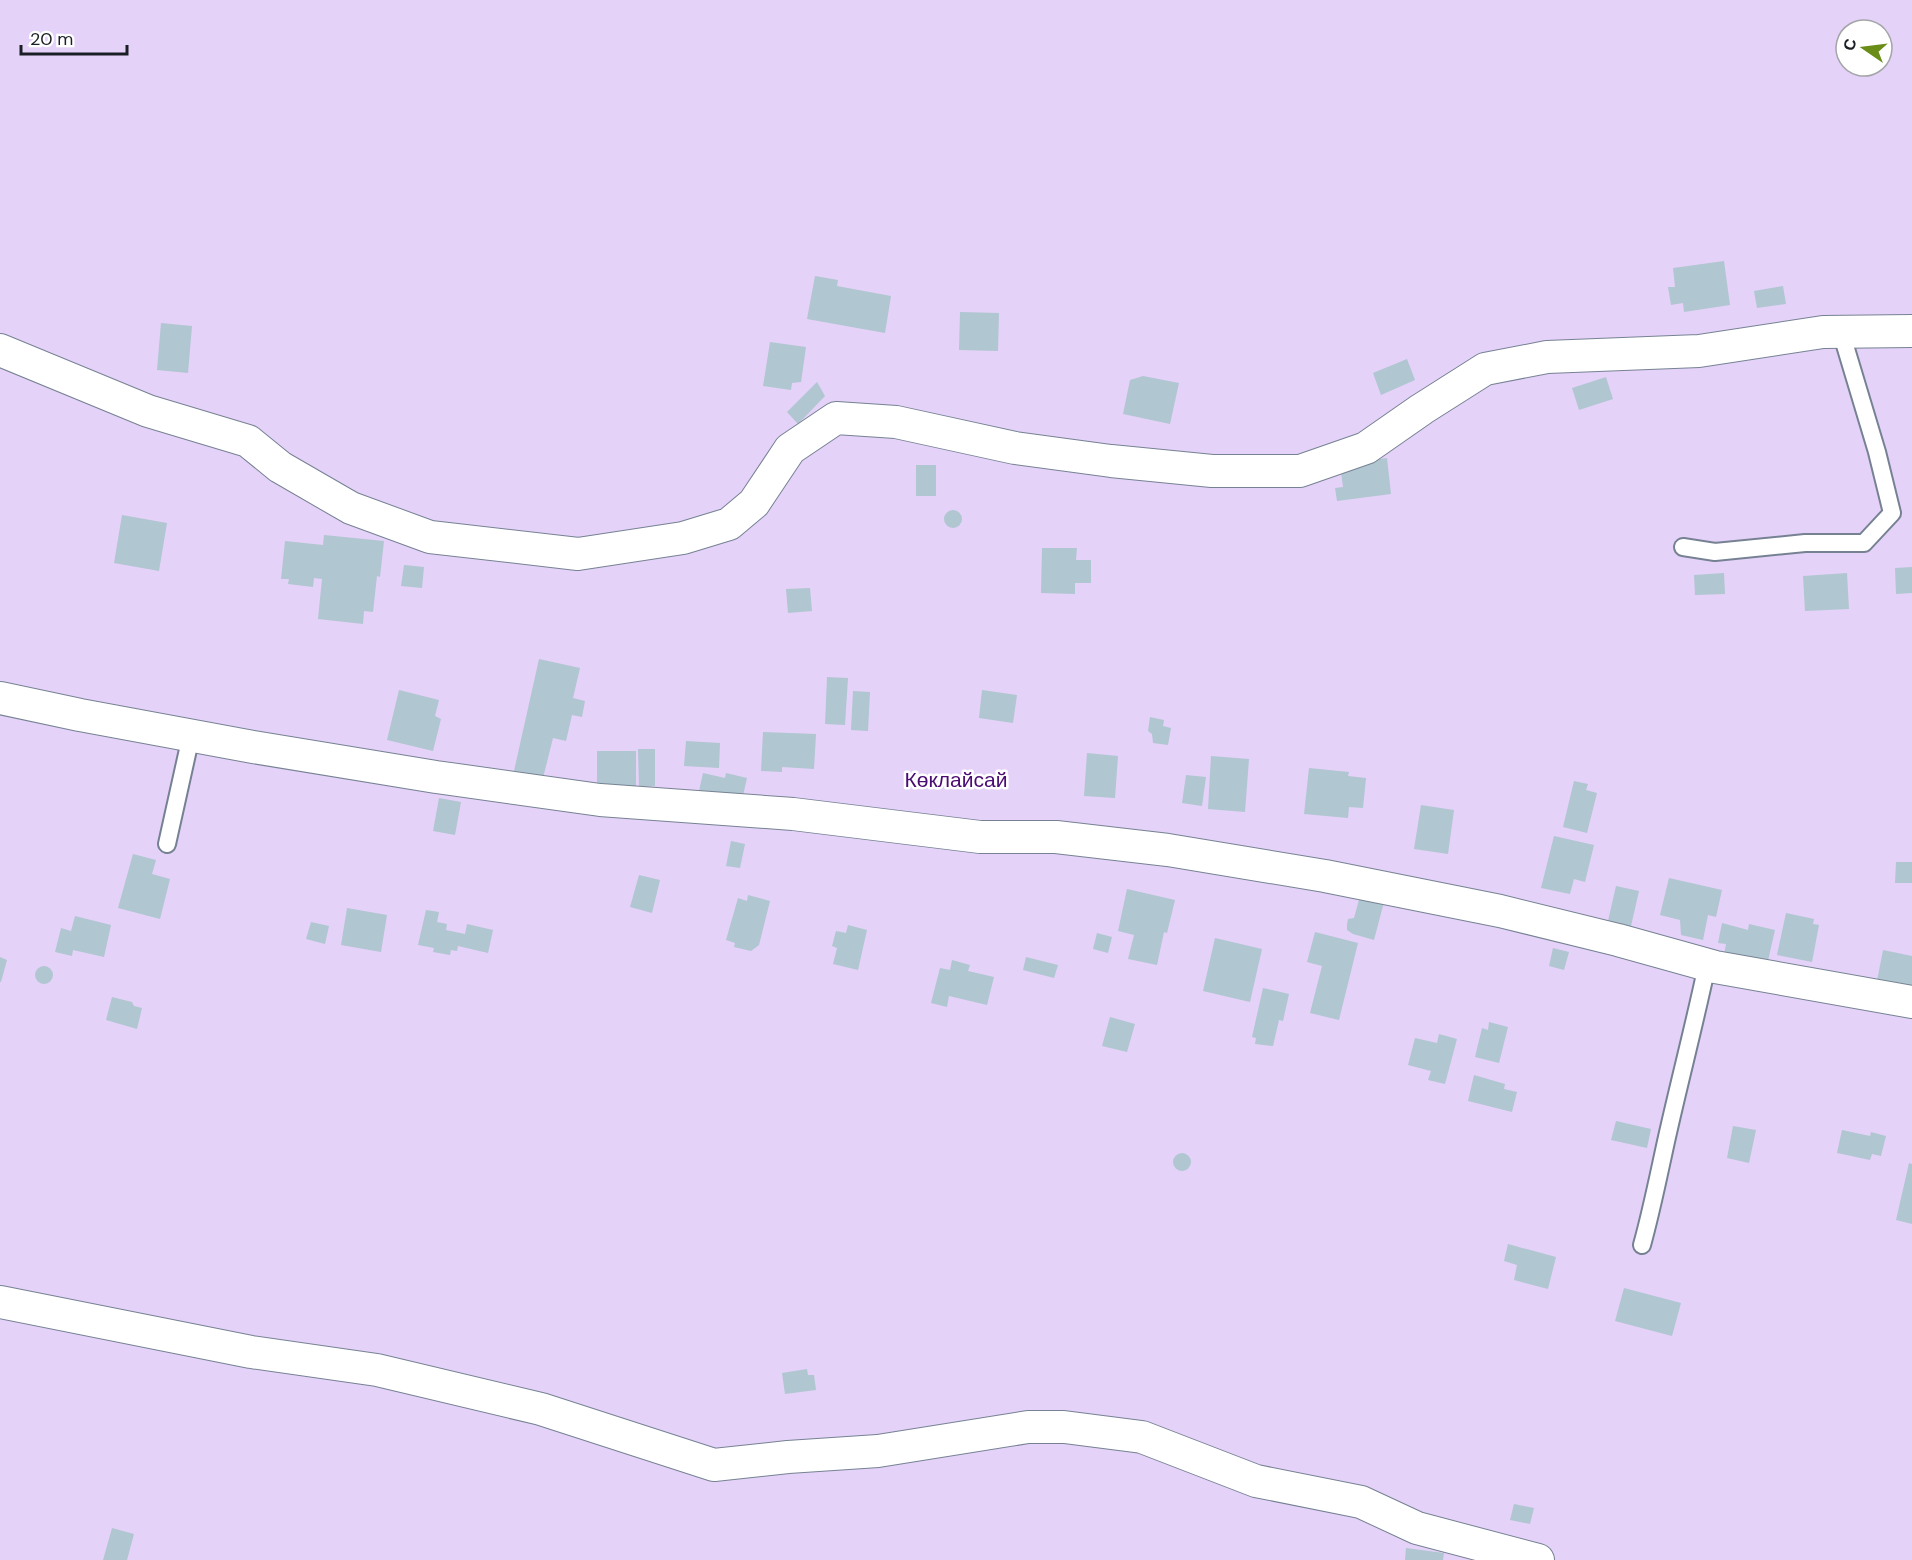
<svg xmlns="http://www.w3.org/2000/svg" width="1912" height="1560" viewBox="0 0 1912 1560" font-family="'DM Sans',sans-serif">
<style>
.green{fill:#e4d2f8;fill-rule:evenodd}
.building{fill:#b0c6d1}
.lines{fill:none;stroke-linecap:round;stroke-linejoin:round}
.service-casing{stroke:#768293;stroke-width:20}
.minor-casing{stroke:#768293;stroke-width:34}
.service{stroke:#fff;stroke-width:16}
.minor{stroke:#fff;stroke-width:32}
.labels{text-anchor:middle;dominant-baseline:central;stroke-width:5;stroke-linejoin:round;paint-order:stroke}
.park-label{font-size:21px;fill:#4a0b72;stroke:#fff}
</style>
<rect width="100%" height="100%" fill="#f6f9fc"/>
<path class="green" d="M0 0H1912V1560H0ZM1846 30H1882V66H1846Z"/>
<g class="building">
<polygon points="1724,261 1730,305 1684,312 1683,303 1671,305 1668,287 1675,287 1673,268"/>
<polygon points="815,276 838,280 837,286 891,296 885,333 807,319"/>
<polygon points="1783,286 1786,304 1757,308 1754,291"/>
<polygon points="960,312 999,313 998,351 959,350"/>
<polygon points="161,323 192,326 188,373 157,370"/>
<polygon points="770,342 806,347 801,382 792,383 791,390 763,386"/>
<polygon points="1407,359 1415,380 1381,395 1373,373"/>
<polygon points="1143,376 1179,383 1170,424 1123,414 1130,380"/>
<polygon points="1606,377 1613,399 1579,410 1572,388"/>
<polygon points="817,382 825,396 798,424 787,412"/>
<polygon points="1387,458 1391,494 1337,501 1335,488 1343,487 1340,464"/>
<rect x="916" y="465" width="20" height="31"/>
<circle cx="953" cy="519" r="9"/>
<polygon points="122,515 167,523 159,571 114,563"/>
<polygon points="324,535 384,541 380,577 377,576 373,612 364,611 363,624 318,619 322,579 314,578 313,587 288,584 289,579 281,579 285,541 323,545"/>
<polygon points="1042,548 1077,548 1076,560 1091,560 1091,583 1075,583 1075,594 1041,593"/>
<polygon points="404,565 424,567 422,588 401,586"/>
<polygon points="1912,567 1912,593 1896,594 1895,568"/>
<polygon points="1724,573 1725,594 1695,595 1694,575"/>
<polygon points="1847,573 1849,609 1805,611 1803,576"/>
<polygon points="810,588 812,611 788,613 786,589"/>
<polygon points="539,659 580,668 573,698 585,701 582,717 572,715 566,741 553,738 543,778 514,771"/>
<polygon points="827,677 848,678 845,725 825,724"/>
<polygon points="399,690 439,700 435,716 441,719 433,751 387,740"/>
<polygon points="982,690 1017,695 1013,723 979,718"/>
<polygon points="853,691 870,692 868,731 851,730"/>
<polygon points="1150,717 1164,720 1163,726 1171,728 1168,745 1153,743 1152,734 1148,731"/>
<polygon points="763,732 816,734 814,769 782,767 782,772 761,771"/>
<polygon points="686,741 720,743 719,768 684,766"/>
<polygon points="638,749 655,749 655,786 639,787"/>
<rect x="597" y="751" width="39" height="38"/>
<polygon points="1087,753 1118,756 1115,798 1084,796"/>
<polygon points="1211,756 1249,759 1245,812 1208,809"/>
<polygon points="1309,768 1349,772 1348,776 1366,778 1363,808 1349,807 1348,818 1304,814"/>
<polygon points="703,773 725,778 726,773 747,778 742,800 699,791"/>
<polygon points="1186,775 1206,777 1202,806 1182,803"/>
<polygon points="1574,781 1588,784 1586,790 1597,793 1587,833 1563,827"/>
<polygon points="439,798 461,802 455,835 433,831"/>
<polygon points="1421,805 1454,810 1448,854 1414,849"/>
<polygon points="1554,836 1594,845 1585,882 1574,879 1570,894 1541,888"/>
<polygon points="731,841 745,844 740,868 726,866"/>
<polygon points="133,854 156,860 152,874 170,879 160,919 118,908"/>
<polygon points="1896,862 1912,862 1912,883 1895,883"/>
<polygon points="639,875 660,880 652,913 630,907"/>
<polygon points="1669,878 1722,890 1716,917 1708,915 1703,940 1681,935 1680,920 1660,915"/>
<polygon points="1616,886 1639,891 1631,926 1608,921"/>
<polygon points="1127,889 1175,900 1167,933 1164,932 1157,965 1128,959 1134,935 1118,931"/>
<polygon points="748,895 770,901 759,945 751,951 734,947 735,943 726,940 738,898 747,901"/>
<polygon points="1360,896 1384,902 1374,940 1353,934 1347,930 1347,924 1348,919 1354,918"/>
<polygon points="347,908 387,915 381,952 341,945"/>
<polygon points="426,910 439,912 437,922 447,924 446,930 465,934 467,924 493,930 488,953 458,946 457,951 451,950 450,955 433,952 434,948 418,945"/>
<polygon points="1786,913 1814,919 1813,924 1819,925 1812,962 1777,955"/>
<polygon points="75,916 111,925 104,957 73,950 72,956 55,952 61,928 71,931"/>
<polygon points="311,922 329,926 325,944 306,939"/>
<polygon points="1722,923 1748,930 1749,924 1775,930 1767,965 1724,955 1726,944 1718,943"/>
<polygon points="848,925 867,930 858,970 833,964 837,948 832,946 836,931 846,933"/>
<polygon points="1315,932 1358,943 1339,1020 1310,1013 1322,966 1307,962"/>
<polygon points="1097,933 1112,937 1108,953 1093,949"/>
<polygon points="1215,938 1262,949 1250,1002 1203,991"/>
<polygon points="1553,948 1569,952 1564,970 1549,966"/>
<polygon points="1883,950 1912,956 1912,988 1877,981"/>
<polygon points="0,957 7,960 1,982 0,982"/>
<polygon points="1026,957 1058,965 1054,978 1023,970"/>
<polygon points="952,960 970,965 968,971 994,977 987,1005 949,996 947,1007 931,1003 940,968 950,970"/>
<circle cx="44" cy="975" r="9"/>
<polygon points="1263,988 1289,994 1283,1021 1279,1020 1273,1046 1255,1044 1256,1038 1252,1037"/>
<polygon points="112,997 132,1002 134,1006 142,1008 137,1029 106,1020"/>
<polygon points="1110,1017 1135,1024 1127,1052 1102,1046"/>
<polygon points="1489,1022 1508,1027 1499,1063 1475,1057 1482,1028 1488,1030"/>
<polygon points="1439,1034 1457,1039 1445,1084 1428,1080 1431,1071 1408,1065 1415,1038 1437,1043"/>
<polygon points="1474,1075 1505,1084 1504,1089 1517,1092 1512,1112 1468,1101"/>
<polygon points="1616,1121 1651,1129 1647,1148 1611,1140"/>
<polygon points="1733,1126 1756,1130 1749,1163 1727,1158"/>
<polygon points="1842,1130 1870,1136 1871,1132 1886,1136 1881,1156 1872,1154 1870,1160 1837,1153"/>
<circle cx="1182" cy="1162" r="9"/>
<polygon points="1909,1163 1912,1164 1912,1224 1896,1220"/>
<polygon points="1508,1244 1556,1257 1548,1289 1514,1280 1517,1265 1504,1261"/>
<polygon points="1624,1288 1681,1303 1672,1336 1615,1321"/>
<polygon points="807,1369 808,1375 814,1375 816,1390 785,1394 782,1373"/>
<polygon points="1514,1504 1534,1508 1530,1524 1510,1520"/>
<polygon points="112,1528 134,1534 127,1560 103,1560"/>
<polygon points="1406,1548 1444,1553 1443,1560 1405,1560"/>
</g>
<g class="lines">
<defs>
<g id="service">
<polyline points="1683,547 1715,552 1805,543 1864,543 1892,513 1877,452 1841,332"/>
<polyline points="167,844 191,736"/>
<path d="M1642 1245C1652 1209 1659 1173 1667 1137 1680 1079 1695 1022 1707 965"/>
</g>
<g id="minor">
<polyline points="0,350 148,411 248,441 280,467 351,508 430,537 578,554 683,538 729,524 754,503 790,449 836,418 896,422 1015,448 1111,461 1212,471 1300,471 1366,448 1422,409 1485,369 1547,357 1699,351 1823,332 1912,331"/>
<polyline points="0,698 80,715 253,747 436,777 600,800 793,814 980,837 1056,837 1168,850 1325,876 1500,911 1618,940 1715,967 1912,1002"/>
<polyline points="0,1302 251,1352 377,1370 541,1409 714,1465 788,1457 878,1451 1028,1427 1064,1427 1142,1437 1256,1481 1361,1502 1417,1528 1538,1560"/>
</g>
</defs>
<use href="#service" class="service-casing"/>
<use href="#minor" class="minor-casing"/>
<use href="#service" class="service"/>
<use href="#minor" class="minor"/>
</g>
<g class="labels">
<g class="park-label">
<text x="956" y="780">Көклайсай</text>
</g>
</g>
<g transform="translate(1864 48) rotate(284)"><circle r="28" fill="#ffffff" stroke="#a3a5a8" stroke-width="1.5"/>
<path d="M0-4.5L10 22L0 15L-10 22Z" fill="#698d16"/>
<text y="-9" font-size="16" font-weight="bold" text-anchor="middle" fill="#1a1f25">С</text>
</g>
<path d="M21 45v9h106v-9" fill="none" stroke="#1a1f25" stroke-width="3"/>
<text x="30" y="45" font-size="18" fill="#1a1f25" stroke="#ffffff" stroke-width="4.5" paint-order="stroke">20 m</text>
</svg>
